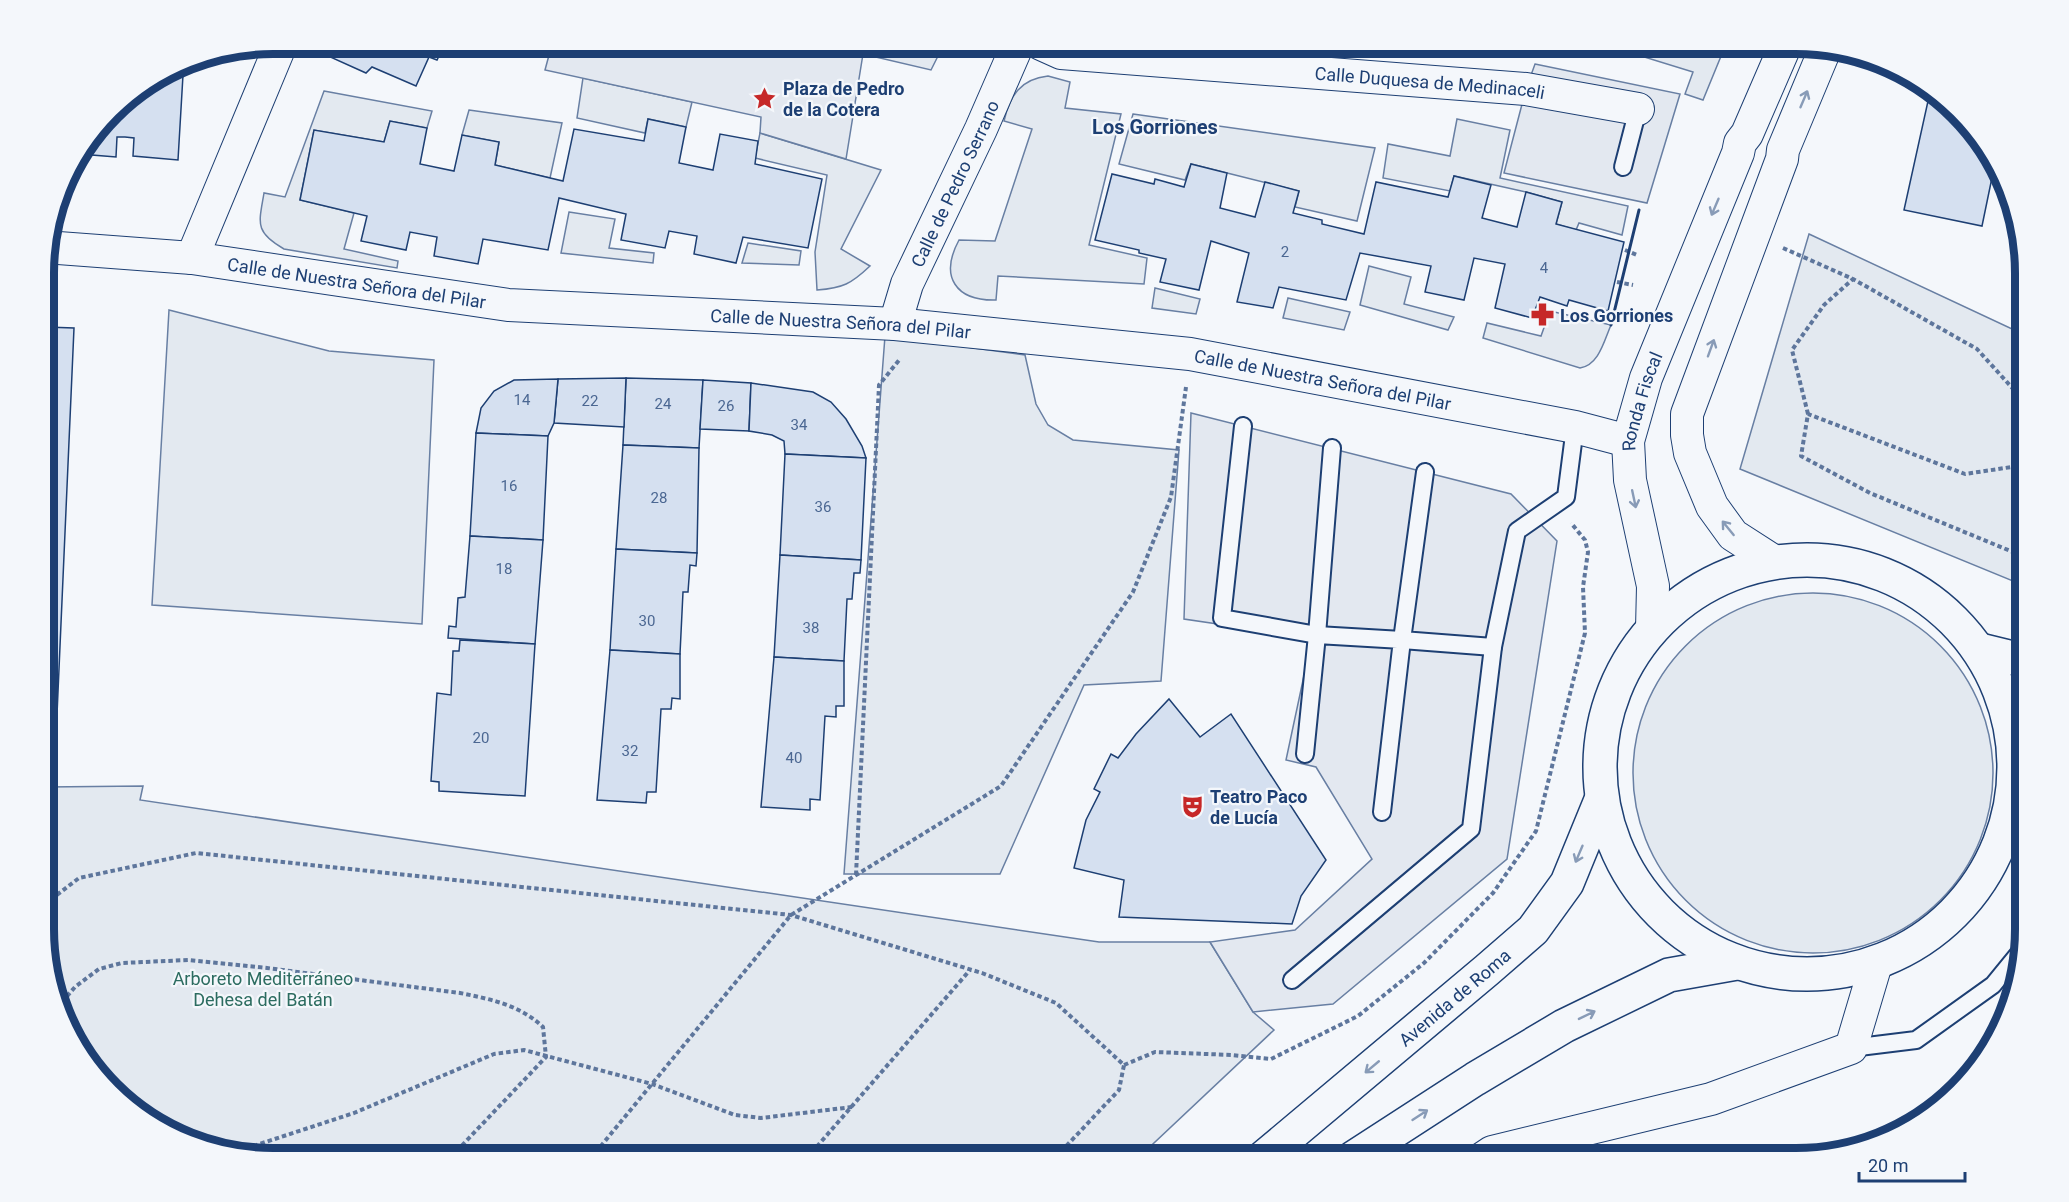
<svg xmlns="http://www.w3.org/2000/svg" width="2069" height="1202" viewBox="0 0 2069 1202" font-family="Roboto,sans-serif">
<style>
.green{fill:#e3e9f0;stroke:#687fa3;stroke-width:1.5}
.parking{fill:#e3e8f0;stroke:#687fa3;stroke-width:1.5}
.building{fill:#d5e0f0;stroke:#1d3f73;stroke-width:1.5}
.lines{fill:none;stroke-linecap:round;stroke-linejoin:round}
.service-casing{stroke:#1d3f73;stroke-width:20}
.minor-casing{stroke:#1d3f73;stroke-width:34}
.primary-casing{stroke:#1d3f73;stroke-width:36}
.path{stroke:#5e769c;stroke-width:4;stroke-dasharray:4.5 3;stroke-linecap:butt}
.service{stroke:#f4f7fb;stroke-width:16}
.minor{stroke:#f4f7fb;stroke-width:32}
.primary{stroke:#f4f7fb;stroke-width:33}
.wall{stroke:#1d3f73;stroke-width:3}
.oneway{stroke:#889bb7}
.labels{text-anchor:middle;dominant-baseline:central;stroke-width:4.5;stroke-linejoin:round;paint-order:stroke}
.number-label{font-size:15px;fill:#4b6792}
.street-label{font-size:18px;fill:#1d3f73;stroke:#f4f7fb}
.poi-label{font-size:18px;font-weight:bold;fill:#1d3f73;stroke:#f4f7fb;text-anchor:start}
.park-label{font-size:18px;fill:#2c6c60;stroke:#f4f7fb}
.neighbourhood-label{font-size:20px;font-weight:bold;fill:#1d3f73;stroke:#f4f7fb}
.rim{fill:none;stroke:#1d3f73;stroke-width:8}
</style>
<rect width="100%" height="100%" fill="#f4f7fb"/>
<g class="green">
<polygon points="783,44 944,44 931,70 863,54"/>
<polygon points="1643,44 1726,44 1703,100 1685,94 1693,72 1641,56"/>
<path d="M1048 76 1070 82 1065 108 1121 114 1089 245 1147 258 1144 284 998 276 996 300C956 301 939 277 959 240L995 241 1032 129 1004 121C1010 96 1020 79 1048 76Z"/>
<polygon points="583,78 692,102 686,127 648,119 645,133 577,118"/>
<path d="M324 91 432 111 427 128 390 121 384 142 314 130 300 200 354 213 344 249 398 261 397 268 284 249C254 232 259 223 264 193L285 197Z"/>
<polygon points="469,110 562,123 550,178 495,165 499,142 462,135"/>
<polygon points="1133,114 1375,148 1357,221 1295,207 1299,191 1191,164 1185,180 1119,164"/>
<polygon points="1457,119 1510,130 1500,178 1628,206 1622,235 1579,223 1576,230 1556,224 1562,202 1526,192 1454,176 1450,191 1383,178 1388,144 1450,156"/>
<path d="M760 133 881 170 841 249 870 266C851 284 843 288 817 290L815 252 827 175 755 158Z"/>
<polygon points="569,212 615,219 609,248 654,253 653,263 561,253"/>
<polygon points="1809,234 2025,335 2025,586 1740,469"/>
<polygon points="748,243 801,251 799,265 742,263"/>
<polygon points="1369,266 1411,277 1404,304 1454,317 1448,330 1360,305"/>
<polygon points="1155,288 1200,299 1196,314 1152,308"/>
<polygon points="1288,298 1350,312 1344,330 1283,318"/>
<polygon points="169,310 329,351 434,360 422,624 152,605"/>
<path d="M1550 311 1611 325C1604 341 1599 365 1580 368L1483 338 1487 323 1541 336Z"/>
<polygon points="885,336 1025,355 1036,404 1048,425 1073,440 1179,450 1161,681 1084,685 1000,874 844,874"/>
<circle cx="1813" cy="773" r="180"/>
<polygon points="143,786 140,800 1099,942 1210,942 1253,1012 1274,1030 1138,1158 272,1158 213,1151 158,1128 82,1056 45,959 45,787"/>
</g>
<g class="parking">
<polygon points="552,44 783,44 863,54 846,159 760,133 761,117 545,70"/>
<polygon points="1535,64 1680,94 1647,203 1504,173 1526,89"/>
<polygon points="1191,413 1511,494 1557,541 1507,859 1333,1004 1253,1012 1210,942 1295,930 1372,859 1316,767 1286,760 1312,638 1184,619"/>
</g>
<g class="building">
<polygon points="334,44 439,44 444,46 437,60 429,57 416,86 372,67 366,73 328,56"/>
<polygon points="183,62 183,75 163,74"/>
<polygon points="163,74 183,75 178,160 133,156 134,138 125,137 117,137 116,157 80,154 121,101"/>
<polygon points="1930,92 1987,146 1995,163 1982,226 1904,210"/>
<polygon points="648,119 686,127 679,163 713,170 720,134 758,141 755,164 822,179 808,248 743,237 736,263 694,254 697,236 669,231 665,248 621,240 626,214 559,198 548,250 483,239 478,264 434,256 437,237 410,232 406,250 361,241 367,216 300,200 314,130 384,142 390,121 427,128 420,164 454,171 462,135 499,142 495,165 563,181 574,129 644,141"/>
<polygon points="1191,164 1227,173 1220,208 1255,217 1265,182 1299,191 1293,213 1322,220 1322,224 1364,234 1376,182 1448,197 1454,176 1491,185 1482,218 1517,227 1526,192 1562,202 1556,224 1624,242 1608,311 1569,300 1567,306 1540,297 1532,318 1495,308 1505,264 1474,258 1464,300 1425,292 1431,266 1360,253 1346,300 1279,287 1273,308 1237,302 1249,253 1211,241 1199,290 1160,282 1166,259 1139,253 1139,250 1095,240 1112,174 1154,184 1155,179 1184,187"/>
<polygon points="45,327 74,328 55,760 45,760"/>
<polygon points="626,378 703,380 699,448 623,445"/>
<polygon points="626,378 624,427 554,423 558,379"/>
<polygon points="558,379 554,423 548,436 476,433 481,408 494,391 514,380"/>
<polygon points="703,380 751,383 749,431 700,429"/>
<polygon points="751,383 813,392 831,402 846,419 862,446 866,458 785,454 784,441 772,435 749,431"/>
<polygon points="476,433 548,436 543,540 470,536"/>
<polygon points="623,445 699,448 697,553 616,549"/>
<polygon points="785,454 866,458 861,560 780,555"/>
<polygon points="470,536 543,540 535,644 448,638 449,626 456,627 458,598 465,597"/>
<polygon points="616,549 697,553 696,566 690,565 688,592 683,592 680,654 610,650"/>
<polygon points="780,555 861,560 860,573 854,573 852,599 847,599 844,661 774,657"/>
<polygon points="460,640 535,644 525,796 439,791 439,782 431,781 437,693 451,695 453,651 459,651"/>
<polygon points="610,650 680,654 680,699 672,698 671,709 661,709 656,792 647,792 646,803 597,800"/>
<polygon points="774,657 844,661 844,706 836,706 836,717 825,716 820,800 810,799 810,810 761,807"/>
<polygon points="1169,699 1200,737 1231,714 1326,860 1301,896 1292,924 1119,917 1124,880 1074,868 1086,820 1100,792 1094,789 1111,754 1118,758 1136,734"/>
</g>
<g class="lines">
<defs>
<g id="service">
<polyline points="1623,167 1638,109"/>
<polyline points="1243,426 1222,618 1317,635 1332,448"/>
<polyline points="1425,472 1402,640 1493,647"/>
<polyline points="1305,754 1317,635 1402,640 1382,812"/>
<polyline points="1292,980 1471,829 1493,647 1517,531 1566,497 1575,427"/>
<polyline points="1851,1048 1916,1040 1993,985 2024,947"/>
</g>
<g id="minor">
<path id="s1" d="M1041 44 1061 53 1526 89 1638 109"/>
<path id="s2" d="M45 247 192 258 508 305 895 324 1190 354 1575 427 1628 441"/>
<polyline points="192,258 281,44"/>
<path id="s3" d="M895 324 907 284 981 129 1018 44"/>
<polyline points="1775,562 1733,535 1712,506 1690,453 1687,435 1687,414 1782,159 1783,150 1826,47"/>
<path id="s4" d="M1652 629 1653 586 1630 480 1628 441 1646 378 1738 153 1740 143 1747 134 1786 44"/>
<polyline points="1483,1158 1492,1152 1711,1099 1851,1048 1876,964"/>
</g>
<g id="primary">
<circle cx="1807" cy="767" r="207"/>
<polyline points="1980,650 2025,661"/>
<path id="s5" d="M1263 1158 1487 970 1533 930 1567 883 1601 800"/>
<polyline points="1353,1158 1475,1079 1564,1026 1669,975 1737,963"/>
</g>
</defs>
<use href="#service" class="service-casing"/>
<use href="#minor" class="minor-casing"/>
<use href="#primary" class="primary-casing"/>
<g class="path">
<polyline points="1783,248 1853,279 1977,349 2025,402"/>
<polyline points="1625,250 1637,255"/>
<polyline points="1617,282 1633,285"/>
<polyline points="1808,414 1792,350 1824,305 1853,279"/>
<polyline points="2025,465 1965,474 1808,414 1801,456 1870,493 2025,557"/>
<polyline points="856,875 879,385 900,359"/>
<polyline points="45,904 79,878 196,853 791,915 982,973 1056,1003 1124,1065 1119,1090 1055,1158"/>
<path d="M62 1002 75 987 99 969 122 963 188 960 267 968 460 993C490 999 520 1005 543 1027L546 1057 450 1158"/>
<polyline points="1124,1065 1155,1052 1232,1055 1271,1059 1358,1016 1424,963 1493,893 1536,831 1585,633 1583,587 1588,552 1585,540 1571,523"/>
<polyline points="232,1153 354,1113 494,1054 524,1050 652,1084 735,1115 761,1118 852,1107"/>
<polyline points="591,1158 791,915 1001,786 1133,592 1171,497 1186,387"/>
<polyline points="807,1158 970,970"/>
</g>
<use href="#service" class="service"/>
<use href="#minor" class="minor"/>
<use href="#primary" class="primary"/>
<polyline class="wall" points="1611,325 1639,210"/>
</g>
<defs><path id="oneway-shaft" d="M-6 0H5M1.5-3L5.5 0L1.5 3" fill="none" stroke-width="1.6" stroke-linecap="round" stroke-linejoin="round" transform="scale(1.5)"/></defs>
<g class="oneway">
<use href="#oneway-shaft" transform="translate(1804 99) rotate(-67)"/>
<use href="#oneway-shaft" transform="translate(1715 207) rotate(113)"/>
<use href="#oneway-shaft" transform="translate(1711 348) rotate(-70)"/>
<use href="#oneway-shaft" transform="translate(1634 499) rotate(78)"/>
<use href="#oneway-shaft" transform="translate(1728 528) rotate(-129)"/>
<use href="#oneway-shaft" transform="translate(1579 854) rotate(113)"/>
<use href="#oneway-shaft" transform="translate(1587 1015) rotate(-26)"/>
<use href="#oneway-shaft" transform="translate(1372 1067) rotate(140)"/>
<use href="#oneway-shaft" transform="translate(1420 1115) rotate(-33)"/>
</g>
<defs>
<symbol id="sight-bare" viewBox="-9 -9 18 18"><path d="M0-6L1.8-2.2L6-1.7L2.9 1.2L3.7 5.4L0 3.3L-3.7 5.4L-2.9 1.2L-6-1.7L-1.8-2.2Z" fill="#c62828" stroke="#f4f7fb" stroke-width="2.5" paint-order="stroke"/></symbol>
<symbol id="pharmacy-bare" viewBox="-9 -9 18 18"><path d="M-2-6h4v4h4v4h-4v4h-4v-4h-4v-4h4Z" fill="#c62828" stroke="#f4f7fb" stroke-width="2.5" paint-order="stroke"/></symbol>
<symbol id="theatre-bare" viewBox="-9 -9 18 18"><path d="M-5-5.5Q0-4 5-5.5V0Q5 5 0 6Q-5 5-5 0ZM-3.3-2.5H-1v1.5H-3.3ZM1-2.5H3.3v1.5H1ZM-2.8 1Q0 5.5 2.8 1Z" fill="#c62828" stroke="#f4f7fb" stroke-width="2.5" paint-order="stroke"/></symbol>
</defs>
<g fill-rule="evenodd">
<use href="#sight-bare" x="748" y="82" width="33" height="33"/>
<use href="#pharmacy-bare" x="1526" y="298" width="33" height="33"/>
<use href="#theatre-bare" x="1176" y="790" width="33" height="33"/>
</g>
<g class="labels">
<g class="number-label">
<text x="1285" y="252">2</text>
<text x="1544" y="268">4</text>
<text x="522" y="400">14</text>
<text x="590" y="401">22</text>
<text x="663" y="404">24</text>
<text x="726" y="406">26</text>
<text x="799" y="425">34</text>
<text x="509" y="486">16</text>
<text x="659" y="498">28</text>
<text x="823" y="507">36</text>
<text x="504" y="569">18</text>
<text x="647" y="621">30</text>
<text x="811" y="628">38</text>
<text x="481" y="738">20</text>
<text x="630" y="751">32</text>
<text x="794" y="758">40</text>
</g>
<g class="street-label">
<text stroke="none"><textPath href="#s1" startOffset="392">Calle Duquesa de Medinaceli</textPath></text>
<text stroke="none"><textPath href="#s3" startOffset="153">Calle de Pedro Serrano</textPath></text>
<text stroke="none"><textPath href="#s2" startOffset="314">Calle de Nuestra Señora del Pilar</textPath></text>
<text stroke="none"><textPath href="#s2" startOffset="800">Calle de Nuestra Señora del Pilar</textPath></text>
<text stroke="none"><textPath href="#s2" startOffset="1286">Calle de Nuestra Señora del Pilar</textPath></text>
<text stroke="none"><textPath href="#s4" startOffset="232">Ronda Fiscal</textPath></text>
<text stroke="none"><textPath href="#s5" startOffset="250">Avenida de Roma</textPath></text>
</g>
<g class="poi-label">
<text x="783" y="88">Plaza de Pedro<tspan x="783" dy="21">de la Cotera</tspan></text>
<text x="1560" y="315">Los Gorriones</text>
<text x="1210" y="796">Teatro Paco<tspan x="1210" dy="21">de Lucía</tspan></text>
</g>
<g class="park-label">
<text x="263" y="978">Arboreto Mediterráneo<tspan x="263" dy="21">Dehesa del Batán</tspan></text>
</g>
<g class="neighbourhood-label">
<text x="1155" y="127">Los Gorriones</text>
</g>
</g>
<path d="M0 0H2069V1202H0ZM273 54H1796A219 219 0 0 1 2015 273V929A219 219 0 0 1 1796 1148H273A219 219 0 0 1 54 929V273A219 219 0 0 1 273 54Z" fill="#f4f7fb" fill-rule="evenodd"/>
<path class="rim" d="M273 54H1796A219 219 0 0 1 2015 273V929A219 219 0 0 1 1796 1148H273A219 219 0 0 1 54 929V273A219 219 0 0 1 273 54Z"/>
<path d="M1859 1172v9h106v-9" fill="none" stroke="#1d3f73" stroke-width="3"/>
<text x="1868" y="1172" font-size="18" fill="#1d3f73" stroke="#f4f7fb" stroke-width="4.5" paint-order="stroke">20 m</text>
</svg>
